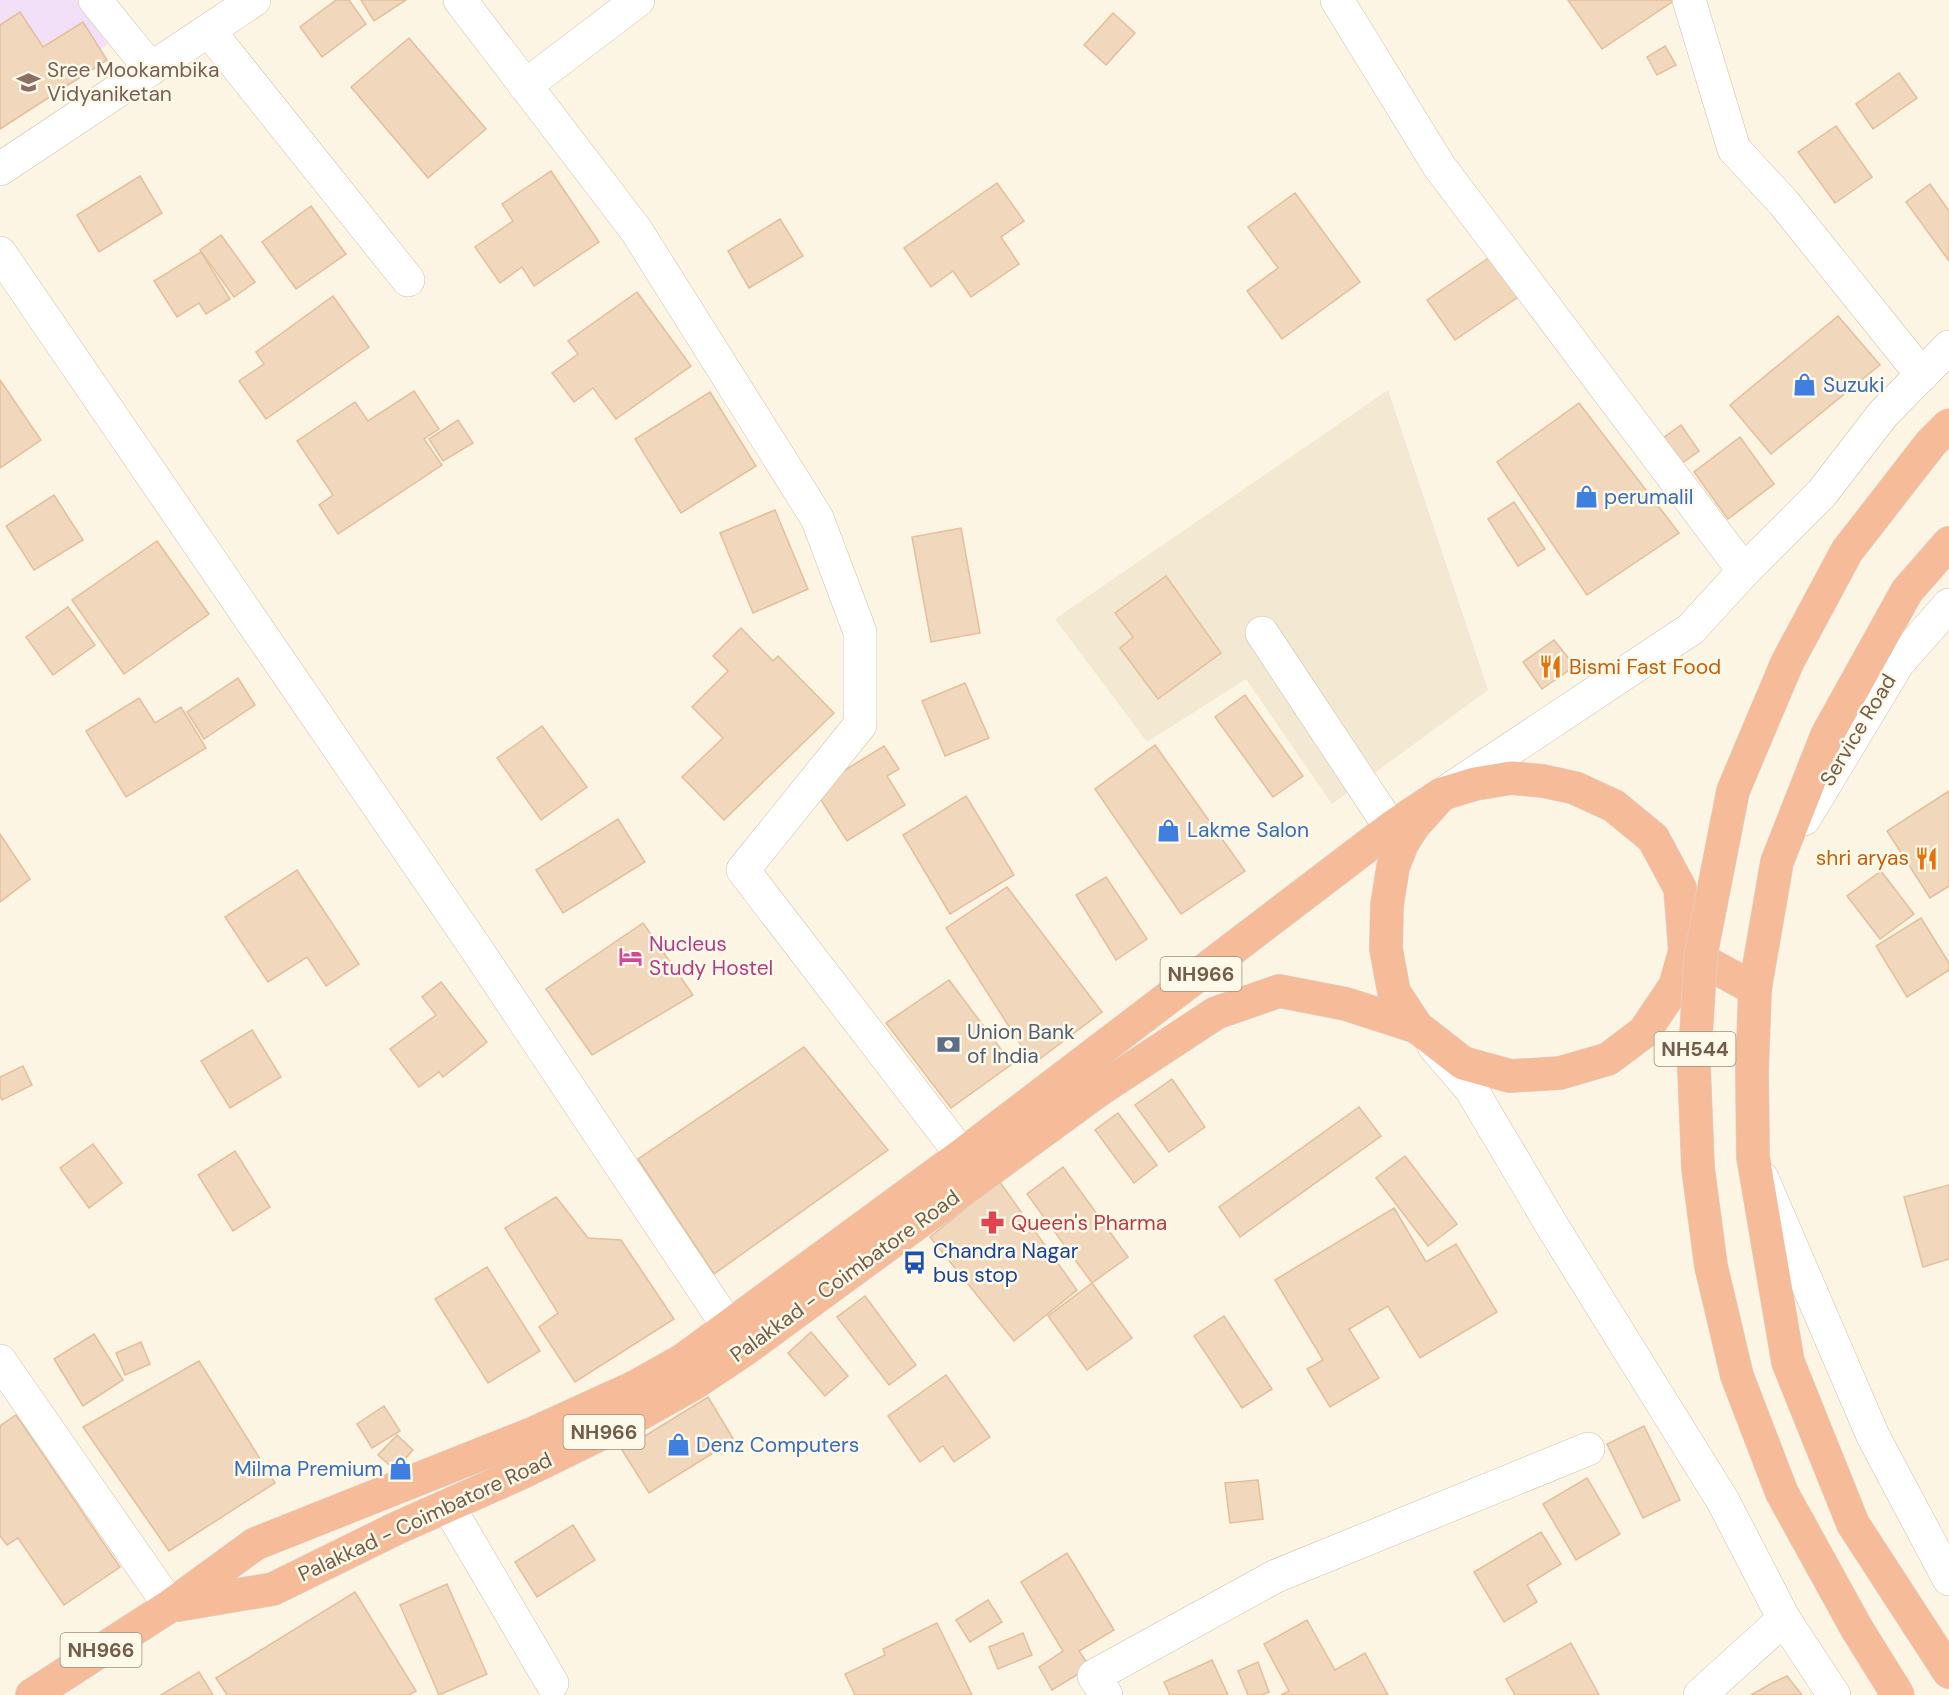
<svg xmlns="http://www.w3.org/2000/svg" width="1949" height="1695" viewBox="0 0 1949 1695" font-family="'DM Sans',sans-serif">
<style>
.residential{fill:#f3e8d2}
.education{fill:#f2e0f8}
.building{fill:#f1d7bb;stroke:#e3bf9c;stroke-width:1.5}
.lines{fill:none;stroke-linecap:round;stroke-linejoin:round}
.minor-casing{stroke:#cfc0ad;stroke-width:34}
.highway-casing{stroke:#dbd5d0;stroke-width:34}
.minor{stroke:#fff;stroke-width:33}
.highway{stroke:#f6bc9a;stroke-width:33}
.highway-bridge-casing{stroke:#dbd5d0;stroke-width:34;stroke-linecap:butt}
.highway-bridge{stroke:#f6bc9a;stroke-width:33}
.labels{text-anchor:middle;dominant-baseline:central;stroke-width:5;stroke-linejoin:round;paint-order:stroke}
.shield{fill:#fff9e9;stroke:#9e8c79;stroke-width:1.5}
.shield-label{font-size:20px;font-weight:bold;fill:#745d49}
.education-label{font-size:21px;fill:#785e54;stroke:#fff9e9;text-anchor:start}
.shop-label{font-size:21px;fill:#366cbe;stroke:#fff9e9;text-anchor:start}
.food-label{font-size:21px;fill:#c56008;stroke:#fff9e9;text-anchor:start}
.street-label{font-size:21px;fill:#745d49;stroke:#fff9e9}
.hotel-label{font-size:21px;fill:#b23c85;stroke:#fff9e9;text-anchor:start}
.service-label{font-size:21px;fill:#4e5e75;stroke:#fff9e9;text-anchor:start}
.health-label{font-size:21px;fill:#be3a42;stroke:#fff9e9;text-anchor:start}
.transit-label{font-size:21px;fill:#164399;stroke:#fff9e9;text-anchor:start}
</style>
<rect width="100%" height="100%" fill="#fcf5e3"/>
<polygon class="residential" points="1388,390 1488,690 1332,804 1246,679 1147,742 1055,619"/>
<polygon class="education" points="0,0 90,0 118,36 0,127"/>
<g class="building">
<polygon points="336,0 349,0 366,24 322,57 300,27"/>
<polygon points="361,0 406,0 374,21"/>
<polygon points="1568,0 1675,0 1602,49"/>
<polygon points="20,12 43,47 83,22 107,60 0,129 0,25"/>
<polygon points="1113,13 1135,33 1106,65 1084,45"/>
<polygon points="409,38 486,129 428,178 351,87"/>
<polygon points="1665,46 1676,65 1657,75 1647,57"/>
<polygon points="1899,73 1917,98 1873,129 1856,104"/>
<polygon points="1836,126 1872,177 1835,203 1798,152"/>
<polygon points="551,171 599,242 534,286 522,267 500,283 475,247 513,221 502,204"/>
<polygon points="140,176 162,213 99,252 77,215"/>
<polygon points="997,183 1024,221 1001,237 1019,264 971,297 953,271 931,287 904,248"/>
<polygon points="1930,184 1949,211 1949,261 1906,202"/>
<polygon points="1295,193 1360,282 1282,339 1247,291 1278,268 1248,227"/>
<polygon points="311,206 346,254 296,289 262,242"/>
<polygon points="780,219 803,256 749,288 728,251"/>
<polygon points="221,235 255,282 234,297 200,250"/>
<polygon points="201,252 230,299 206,314 199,303 177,317 154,281"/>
<polygon points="1490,257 1518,297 1455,340 1427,300"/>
<polygon points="637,292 691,366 616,419 593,388 574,402 552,373 578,354 568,341"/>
<polygon points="333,296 369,347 266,419 239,381 264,364 256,352"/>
<polygon points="1838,316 1880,365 1771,454 1730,405"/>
<polygon points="0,380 41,440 0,468"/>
<polygon points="414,391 439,429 424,439 442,465 338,534 319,505 333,495 297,441 355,402 368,421"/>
<polygon points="710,392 756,466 681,513 635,439"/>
<polygon points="1579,403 1679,533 1587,595 1497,462"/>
<polygon points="458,420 473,443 443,461 429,439"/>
<polygon points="1681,425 1699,451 1674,469 1656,443"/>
<polygon points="1740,437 1774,484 1728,519 1694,472"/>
<polygon points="54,495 83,540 34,570 6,526"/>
<polygon points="1514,502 1545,549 1518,566 1488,519"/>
<polygon points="775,510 808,589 753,613 720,533"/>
<polygon points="961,528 980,633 931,642 912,537"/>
<polygon points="157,541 209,614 124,674 72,600"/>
<polygon points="1166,576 1221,653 1158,699 1120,648 1133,637 1115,613"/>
<polygon points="68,607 95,645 53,675 26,637"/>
<polygon points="741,628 773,661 778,656 834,713 724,820 682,777 723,738 692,707 728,671 713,656"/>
<polygon points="1554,640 1575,666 1542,689 1523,662"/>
<polygon points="238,678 255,705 204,739 187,712"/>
<polygon points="965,683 989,738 945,756 922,701"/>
<polygon points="1245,695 1303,776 1273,797 1215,717"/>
<polygon points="139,698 155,723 181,707 206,748 126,797 86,731"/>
<polygon points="542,726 587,787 541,820 497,758"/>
<polygon points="1155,745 1245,871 1181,914 1095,789"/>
<polygon points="884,746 899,769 887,776 905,805 847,841 814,789"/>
<polygon points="1949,791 1949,886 1930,898 1887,831"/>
<polygon points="966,796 1014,875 950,914 903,835"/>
<polygon points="618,819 645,862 563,913 536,870"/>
<polygon points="0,834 30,879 0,902"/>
<polygon points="297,870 359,964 326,986 307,957 268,982 225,917"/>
<polygon points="1881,871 1914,914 1880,939 1847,896"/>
<polygon points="1106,877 1147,939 1116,960 1076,895"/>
<polygon points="1007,887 1102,1012 1033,1064 946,928"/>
<polygon points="1921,918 1949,963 1949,970 1907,997 1876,946"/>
<polygon points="643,923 693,995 592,1055 546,989"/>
<polygon points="949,980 1012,1064 951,1108 886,1023"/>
<polygon points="441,982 487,1042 443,1077 439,1072 419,1087 390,1049 436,1015 422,997"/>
<polygon points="252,1030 281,1077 230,1108 201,1061"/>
<polygon points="804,1047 888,1150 714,1274 638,1159"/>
<polygon points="23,1066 32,1085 2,1100 0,1096 0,1077"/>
<polygon points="1172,1079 1205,1127 1169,1152 1135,1105"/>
<polygon points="1359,1107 1381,1136 1240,1237 1219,1207"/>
<polygon points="1118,1113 1157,1165 1134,1183 1095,1130"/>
<polygon points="93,1144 122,1183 89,1208 60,1168"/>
<polygon points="235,1151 270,1207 233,1231 198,1175"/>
<polygon points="1405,1156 1457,1224 1428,1246 1376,1178"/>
<polygon points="1063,1167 1128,1257 1092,1283 1027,1194"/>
<polygon points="999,1181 1077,1290 1014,1341 930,1237"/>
<polygon points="1949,1185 1949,1259 1923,1267 1904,1197"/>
<polygon points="556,1197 588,1238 621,1240 674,1319 575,1382 539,1327 558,1313 505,1228"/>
<polygon points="1394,1208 1426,1262 1456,1244 1497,1312 1420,1358 1388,1306 1349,1329 1379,1378 1330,1407 1307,1369 1323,1360 1275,1280"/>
<polygon points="487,1267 540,1351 488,1383 435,1299"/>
<polygon points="1092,1283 1132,1338 1087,1370 1048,1316"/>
<polygon points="865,1296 916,1365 889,1385 837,1317"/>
<polygon points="1224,1316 1272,1389 1242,1408 1194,1336"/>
<polygon points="811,1332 848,1376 825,1396 788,1353"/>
<polygon points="94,1334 123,1380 83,1406 54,1359"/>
<polygon points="141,1342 150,1364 125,1375 116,1353"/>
<polygon points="199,1361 275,1483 169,1551 83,1427"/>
<polygon points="946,1375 990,1437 954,1462 943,1446 920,1462 888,1416"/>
<polygon points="708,1397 734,1440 649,1493 622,1450"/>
<polygon points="384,1406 400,1431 372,1448 357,1424"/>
<polygon points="16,1415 120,1567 64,1605 18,1538 7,1545 0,1536 0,1426"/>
<polygon points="1644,1426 1680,1500 1643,1518 1607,1444"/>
<polygon points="397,1435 413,1450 395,1470 378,1455"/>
<polygon points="1587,1478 1620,1534 1576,1560 1543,1504"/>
<polygon points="1258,1480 1263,1519 1230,1523 1225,1483"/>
<polygon points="573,1525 595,1560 537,1597 515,1562"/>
<polygon points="1541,1532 1561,1564 1527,1585 1537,1602 1504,1622 1474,1572"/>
<polygon points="1067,1553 1114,1630 1079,1651 1090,1667 1052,1690 1039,1667 1063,1651 1021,1582"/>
<polygon points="447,1584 487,1674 439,1695 400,1605"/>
<polygon points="355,1592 416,1691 409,1695 227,1695 216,1678"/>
<polygon points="988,1600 1002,1622 970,1642 956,1620"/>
<polygon points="1307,1620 1335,1670 1365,1653 1388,1695 1281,1695 1289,1691 1264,1644"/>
<polygon points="937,1623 972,1695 855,1695 845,1674 885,1655 883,1649"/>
<polygon points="1023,1633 1032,1655 998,1669 989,1647"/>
<polygon points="1571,1643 1599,1695 1515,1695 1506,1679"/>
<polygon points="1212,1660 1228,1695 1170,1695 1164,1682"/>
<polygon points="1258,1662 1269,1692 1262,1695 1248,1695 1238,1671"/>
<polygon points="199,1672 213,1695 161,1695"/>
<polygon points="1787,1676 1802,1695 1751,1695 1772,1683"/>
</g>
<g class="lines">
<defs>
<g id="minor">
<polyline points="95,0 151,69"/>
<polyline points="460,0 636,230 817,518 860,632 860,725 743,870 962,1155"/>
<polyline points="1337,0 1439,166 1744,571"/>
<polyline points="1689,0 1734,149 1783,202 1922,375"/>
<polyline points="209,31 408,280"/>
<polyline points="525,86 638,0"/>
<polyline points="0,169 254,0"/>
<polyline points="0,253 475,947 728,1326"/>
<polyline points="1262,633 1391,828"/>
<polyline points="1449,790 1691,629 1744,571 1822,493 1883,414 1949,347"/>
<polyline points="1804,819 1898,663 1949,605"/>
<polyline points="1434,1046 1471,1089 1554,1229 1723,1501 1784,1619 1834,1695"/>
<polyline points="1762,1178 1873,1436 1949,1579"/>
<polyline points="0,1361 170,1606"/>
<polyline points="448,1506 552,1683"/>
<polyline points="1106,1695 1094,1676 1276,1576 1588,1449"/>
<polyline points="1700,1695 1784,1619"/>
</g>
<g id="highway">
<polyline points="1949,543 1907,591 1827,735 1777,862 1755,989 1752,1071 1753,1157 1788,1362 1853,1524 1949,1672"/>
<polyline points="1685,951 1755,989"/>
<polyline points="178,1605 273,1589 397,1528 521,1473 629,1420 693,1384 744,1350 1099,1090 1216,1013 1279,991 1346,1004 1417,1027"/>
<polyline points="32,1695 170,1606 255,1544 534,1433 635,1387 683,1360 962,1155 1391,828 1442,794 1475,784 1511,778 1543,781 1575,788 1614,806 1653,838 1680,888 1685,951 1675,986 1644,1032 1608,1059 1560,1073 1510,1076 1463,1063 1417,1027 1394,992 1386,949 1387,905 1393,867 1402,844 1414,825 1442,794"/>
</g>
</defs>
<use href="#minor" class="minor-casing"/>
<use href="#highway" class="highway-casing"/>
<use href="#minor" class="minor"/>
<use href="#highway" class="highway"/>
<defs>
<polyline id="highway-bridge" points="1898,1695 1857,1629 1782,1493 1737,1376 1711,1266 1698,1168 1694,1068 1701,954 1733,791 1787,663 1847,551 1931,443 1949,425"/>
</defs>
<use href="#highway-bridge" class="highway-bridge-casing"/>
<use href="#highway-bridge" class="highway-bridge"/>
</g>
<defs>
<symbol id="school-bare" viewBox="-9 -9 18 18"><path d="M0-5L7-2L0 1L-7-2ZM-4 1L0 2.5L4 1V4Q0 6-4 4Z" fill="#8d6e63" stroke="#fff9e9" stroke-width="2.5" paint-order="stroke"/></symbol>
<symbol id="shop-bare" viewBox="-9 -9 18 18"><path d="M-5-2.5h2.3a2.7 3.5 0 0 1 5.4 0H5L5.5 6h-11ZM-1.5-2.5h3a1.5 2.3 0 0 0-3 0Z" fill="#3f7fe0" stroke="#fff9e9" stroke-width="2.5" paint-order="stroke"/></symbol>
<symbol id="restaurant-bare" viewBox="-9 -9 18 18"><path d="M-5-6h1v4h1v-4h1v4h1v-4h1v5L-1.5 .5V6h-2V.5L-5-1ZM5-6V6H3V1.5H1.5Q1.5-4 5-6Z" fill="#e8710a" stroke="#fff9e9" stroke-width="2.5" paint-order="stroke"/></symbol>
<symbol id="hotel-bare" viewBox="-9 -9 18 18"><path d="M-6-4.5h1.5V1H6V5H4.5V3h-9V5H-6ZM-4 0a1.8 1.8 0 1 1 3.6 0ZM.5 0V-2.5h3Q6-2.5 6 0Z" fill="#d1479c" stroke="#fff9e9" stroke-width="2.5" paint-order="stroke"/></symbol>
<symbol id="bank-bare" viewBox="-9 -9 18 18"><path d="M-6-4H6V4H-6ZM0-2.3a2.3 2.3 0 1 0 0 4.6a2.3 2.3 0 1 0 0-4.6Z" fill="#5c6f8a" stroke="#fff9e9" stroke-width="2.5" paint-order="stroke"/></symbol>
<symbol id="pharmacy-bare" viewBox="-9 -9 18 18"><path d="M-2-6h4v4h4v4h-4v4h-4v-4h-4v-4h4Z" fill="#e0444e" stroke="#fff9e9" stroke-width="2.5" paint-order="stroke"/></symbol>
<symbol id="bus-bare" viewBox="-9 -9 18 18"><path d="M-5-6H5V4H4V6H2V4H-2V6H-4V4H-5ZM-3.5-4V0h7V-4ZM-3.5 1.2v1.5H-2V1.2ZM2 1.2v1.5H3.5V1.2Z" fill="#1a4fb4" stroke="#fff9e9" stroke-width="2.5" paint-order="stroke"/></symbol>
</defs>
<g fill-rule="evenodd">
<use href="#school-bare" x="12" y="66" width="33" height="33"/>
<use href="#shop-bare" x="1788" y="368" width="33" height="33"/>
<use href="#shop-bare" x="1570" y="480" width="33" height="33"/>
<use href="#restaurant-bare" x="1534" y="650" width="33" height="33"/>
<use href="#shop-bare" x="1152" y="814" width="33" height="33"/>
<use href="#restaurant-bare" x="1910" y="842" width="33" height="33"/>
<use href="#hotel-bare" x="614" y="940" width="33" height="33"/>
<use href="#bank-bare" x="932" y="1028" width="33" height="33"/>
<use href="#pharmacy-bare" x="976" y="1206" width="33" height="33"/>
<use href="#bus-bare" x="898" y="1246" width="33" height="33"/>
<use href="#shop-bare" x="662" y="1428" width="33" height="33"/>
<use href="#shop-bare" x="384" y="1452" width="33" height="33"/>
</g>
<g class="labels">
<g class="shield">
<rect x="1160.5" y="957" width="81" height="34" rx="4.5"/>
<rect x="1654.5" y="1032" width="81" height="34" rx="4.5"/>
<rect x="563.5" y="1415" width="81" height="34" rx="4.5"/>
<rect x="60.5" y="1633" width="81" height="34" rx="4.5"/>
</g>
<g class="shield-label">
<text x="1201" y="974">NH966</text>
<text x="1695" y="1049">NH544</text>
<text x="604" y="1432">NH966</text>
<text x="101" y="1650">NH966</text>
</g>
<g class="education-label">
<text x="47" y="70">Sree Mookambika<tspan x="47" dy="24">Vidyaniketan</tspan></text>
</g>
<g class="shop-label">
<text x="1823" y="385">Suzuki</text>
<text x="1604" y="497">perumalil</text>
<text x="1187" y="830">Lakme Salon</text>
<text x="696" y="1445">Denz Computers</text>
<text x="383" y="1469" text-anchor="end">Milma Premium</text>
</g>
<g class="food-label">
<text x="1569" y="667">Bismi Fast Food</text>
<text x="1909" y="858" text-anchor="end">shri aryas</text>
</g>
<g class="street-label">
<text transform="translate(1858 730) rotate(-59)">Service Road</text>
<text transform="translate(845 1276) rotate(-36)">Palakkad - Coimbatore Road</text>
<text transform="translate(425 1517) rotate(-25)">Palakkad - Coimbatore Road</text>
</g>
<g class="hotel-label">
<text x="649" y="944">Nucleus<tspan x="649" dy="24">Study Hostel</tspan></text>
</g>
<g class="service-label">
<text x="967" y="1032">Union Bank<tspan x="967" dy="24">of India</tspan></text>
</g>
<g class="health-label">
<text x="1011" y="1223">Queen's Pharma</text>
</g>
<g class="transit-label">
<text x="933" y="1251">Chandra Nagar<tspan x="933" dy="24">bus stop</tspan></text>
</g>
</g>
</svg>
